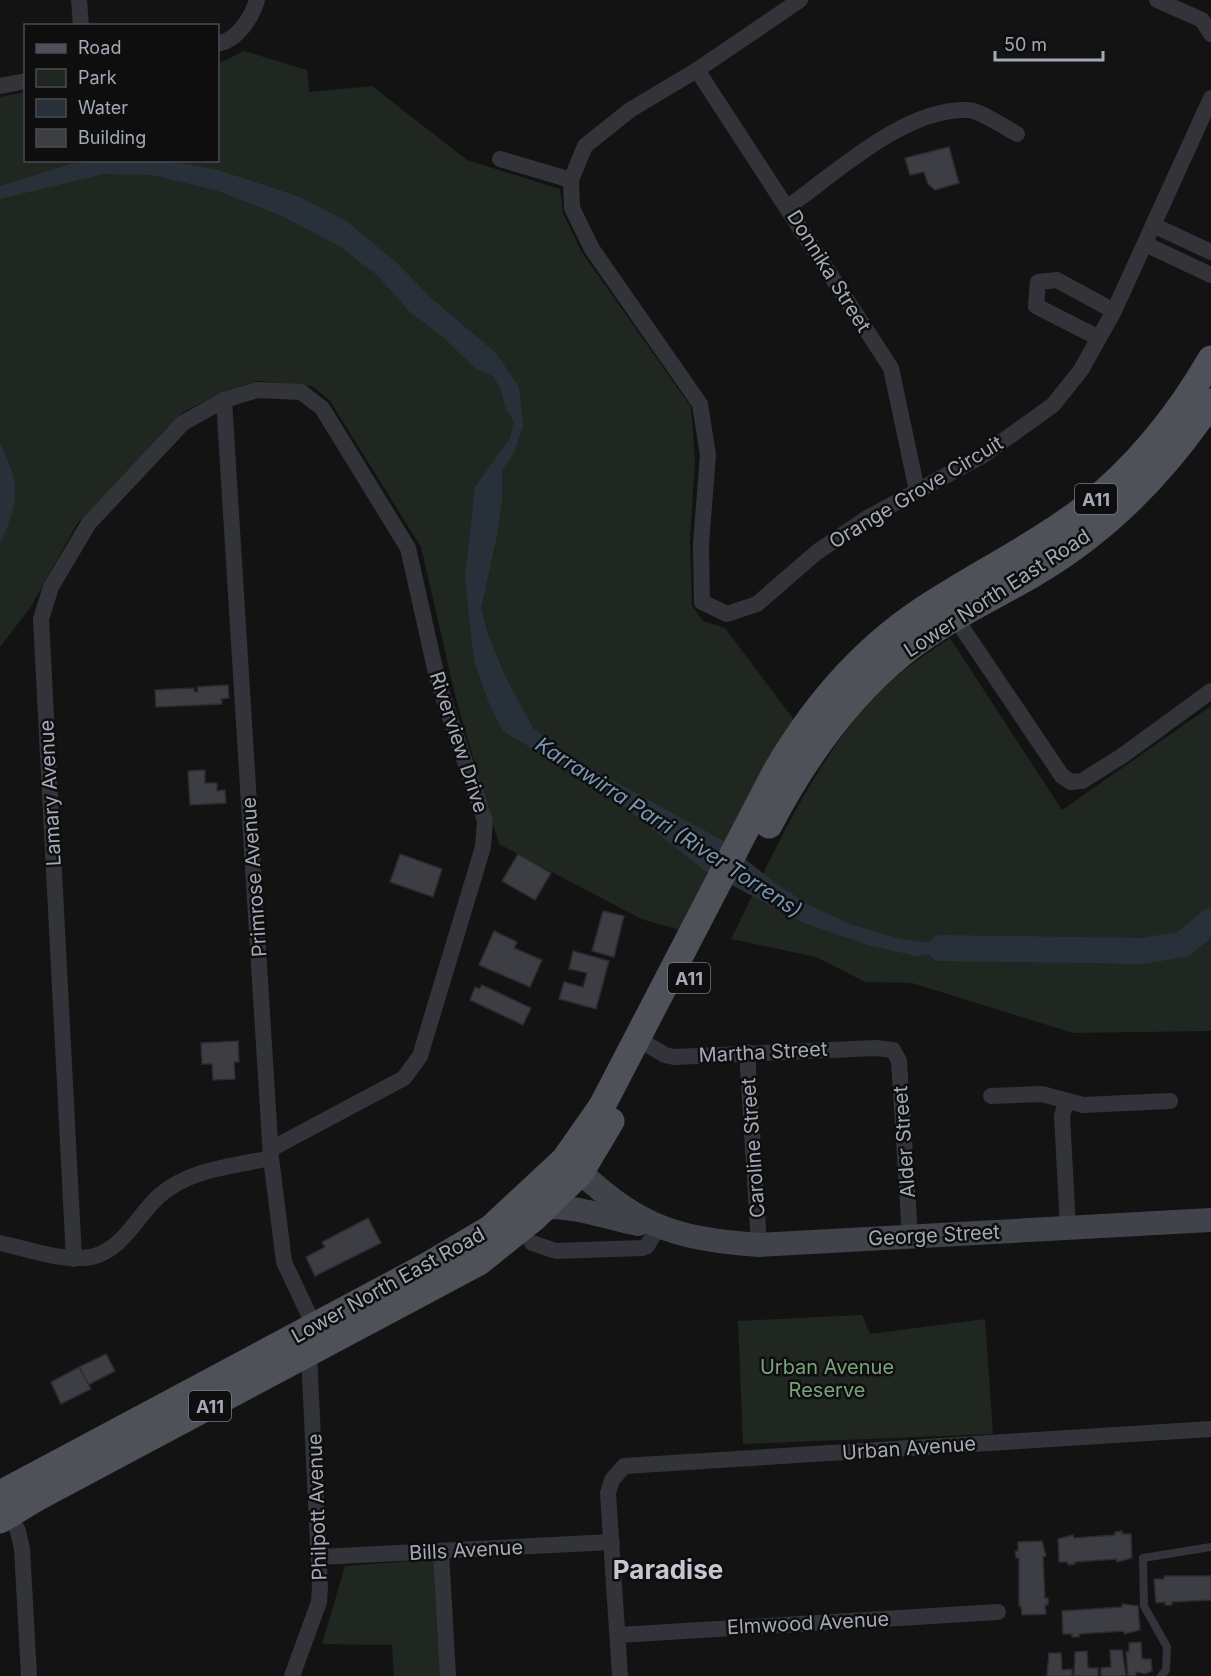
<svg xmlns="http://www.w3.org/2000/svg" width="1211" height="1676" viewBox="0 0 1211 1676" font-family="Inter,sans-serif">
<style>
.green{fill:#1f2720}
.water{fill:#283139}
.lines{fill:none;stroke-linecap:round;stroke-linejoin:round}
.river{stroke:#283139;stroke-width:26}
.building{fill:#3d3e44;stroke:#2c2c30;stroke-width:1.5}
.lane{stroke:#333439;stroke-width:8}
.street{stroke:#333439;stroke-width:16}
.secondary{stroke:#41434a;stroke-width:24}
.primary{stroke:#4f5159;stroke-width:27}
.labels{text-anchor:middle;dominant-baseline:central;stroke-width:5;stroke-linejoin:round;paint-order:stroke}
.shield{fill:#0e0e0f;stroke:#767a83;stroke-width:1.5}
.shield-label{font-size:18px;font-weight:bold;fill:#a3a9b5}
.street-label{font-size:20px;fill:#a3a9b5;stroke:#0e0e0f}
.park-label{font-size:20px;fill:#79a27c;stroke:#0e0e0f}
.water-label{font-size:21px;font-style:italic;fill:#7897b3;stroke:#0e0e0f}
.district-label{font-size:26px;font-weight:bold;fill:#c5c8d1;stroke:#0e0e0f}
</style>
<rect width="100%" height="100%" fill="#131314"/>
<g class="green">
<polygon points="244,51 307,70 309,92 372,86 467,160 560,189 563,213 581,251 691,407 695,460 690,541 692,606 703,621 725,628 795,721 683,931 641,919 499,844 457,703 421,547 330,401 312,386 258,381 222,392 182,413 77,524 30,608 0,647 0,97 25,92 26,160 218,160 218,64"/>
<path d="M950 638 1062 810 1211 706V1031L1073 1033 912 983 865 982 816 957 731 939C777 847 823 736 904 670 919 658 935 649 950 638Z"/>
<polygon points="862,1315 870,1334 985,1319 993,1434 743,1444 738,1321"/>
<polygon points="434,1559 442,1676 394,1676 392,1645 322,1644 345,1566"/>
</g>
<g class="water">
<polygon points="97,161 169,161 218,170 300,197 346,221 396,262 432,299 496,353 519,387 523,426 514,453 502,470 502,501 496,540 481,608 488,635 506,678 533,728 581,763 720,839 778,885 809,905 850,924 901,939 974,948 916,956 868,945 804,923 705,871 606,792 503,731 490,706 474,661 465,578 475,487 510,438 514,421 506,410 501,390 494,377 476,369 443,337 410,312 377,275 339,246 280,215 215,190 151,175 104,174 0,199 0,186 71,164"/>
<path d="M0 443C21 484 19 503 0 543Z"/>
</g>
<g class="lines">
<polyline class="river" points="941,948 1143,951 1183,944 1211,921"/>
</g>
<g class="building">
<polygon points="949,147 959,183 935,190 928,184 924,172 910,175 905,158"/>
<polygon points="228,685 229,698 221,699 222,704 156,707 155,690 194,688 194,692 198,692 197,687"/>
<polygon points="205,770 205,783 217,783 217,791 225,790 226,803 190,805 188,771"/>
<polygon points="400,854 442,869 433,897 390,882"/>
<polygon points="518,854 551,873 535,900 502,881"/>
<polygon points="603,911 624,916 614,957 592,951"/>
<polygon points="494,931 517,942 514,948 542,960 530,987 479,965"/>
<polygon points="573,951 609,961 596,1009 559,999 564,982 583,987 587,973 569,969"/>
<polygon points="482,985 531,1008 523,1025 470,1000 475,987 479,989"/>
<polygon points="238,1041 239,1062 234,1062 235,1079 213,1080 212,1064 202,1064 201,1043"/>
<polygon points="368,1218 381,1243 315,1276 306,1257 325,1247 322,1242"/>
<polygon points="106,1354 115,1371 88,1385 79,1367"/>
<polygon points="79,1367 91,1389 61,1404 51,1382"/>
<polygon points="1122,1531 1122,1534 1131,1534 1132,1558 1117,1562 1117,1559 1075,1562 1075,1564 1068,1565 1068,1562 1059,1562 1058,1539 1073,1535 1074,1538 1115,1535 1115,1532"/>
<polygon points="1042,1541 1046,1556 1043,1557 1045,1598 1048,1598 1048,1605 1045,1605 1046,1614 1022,1615 1021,1606 1019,1606 1019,1558 1016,1558 1015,1551 1018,1551 1018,1542"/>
<polygon points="1164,1576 1211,1576 1211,1600 1172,1602 1172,1605 1165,1605 1165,1602 1156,1603 1154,1579 1164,1579"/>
<polygon points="1122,1604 1138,1606 1140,1630 1124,1634 1124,1631 1079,1634 1079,1637 1072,1637 1072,1634 1063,1634 1062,1611 1122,1607"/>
<polygon points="1141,1642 1142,1659 1151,1659 1152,1671 1145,1674 1136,1672 1136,1676 1128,1676 1126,1652 1129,1652 1129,1643"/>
<polygon points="1110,1650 1122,1650 1126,1676 1101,1676 1101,1668 1111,1667"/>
<polygon points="1087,1651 1088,1668 1098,1668 1098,1676 1074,1676 1075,1652"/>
<polygon points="1049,1653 1061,1653 1062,1670 1072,1669 1072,1676 1047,1676"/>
</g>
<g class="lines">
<polyline class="lane" points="1161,1676 1166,1670 1167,1647 1144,1606 1143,1558 1211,1547"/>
<g class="street">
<polyline points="79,0 81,26"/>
<polyline points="800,0 697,70 630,110 585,146 571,180 572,208 592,249 700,404 708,455 701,544 702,602 727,614 757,604 817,552 869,517 982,456 1053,405 1081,370 1114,311 1211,98"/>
<polyline points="1157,0 1202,20 1211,34"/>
<path d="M218 44C237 40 251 19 257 0"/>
<polyline points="697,70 891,368 917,491"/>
<polyline points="0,86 26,81"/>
<polyline points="500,159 571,180"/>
<path d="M788 207C837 172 906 107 968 110 979 110 1006 128 1017 134"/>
<polyline points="1153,225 1211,252"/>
<polyline points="1145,244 1211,275"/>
<polyline points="1099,338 1036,306 1038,282 1057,280 1114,311"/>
<polyline points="224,400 271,1158 284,1262 318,1334"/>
<polyline points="950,610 1062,776 1071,782 1082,781 1122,756 1211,691"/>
<polyline points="638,1039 665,1055 674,1057 876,1048 893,1050 899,1061 910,1237"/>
<polyline points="747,1052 759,1245"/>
<polyline points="991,1096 1042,1094 1083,1105 1170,1101"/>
<polyline points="1066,1102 1062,1116 1068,1228"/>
<path d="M0 1243C28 1249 62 1262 91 1257 122 1251 137 1216 159 1196 189 1169 234 1166 271 1158"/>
<polyline points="532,1243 556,1251 642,1248 647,1246 658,1227"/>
<polyline points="74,1259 41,619 51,587 89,523 183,423 224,400 257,390 301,392 322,408 408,548 438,682 485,821 483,847 420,1056 404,1078 271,1149"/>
<polyline points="9,1515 18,1531 22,1549 29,1676"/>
<polyline points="441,1552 448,1676"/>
<polyline points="320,1557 612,1542"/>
<polyline points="618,1635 998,1612"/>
<polyline points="292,1676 319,1602 320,1587 309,1354 305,1347"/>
<polyline points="620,1676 608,1493 612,1480 624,1466 1211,1429"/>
</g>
<g class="secondary">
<path d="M567 1160C635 1224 666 1238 759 1245L1211 1220"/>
<path d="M546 1207C578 1206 607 1218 638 1224"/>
</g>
<g class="primary">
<path d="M769 825C803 760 844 701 901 654 942 621 988 600 1033 574 1105 532 1165 471 1211 402"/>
<path d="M0 1494 425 1267 491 1228 565 1159 602 1106 775 773C814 705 867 644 935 602 985 570 1038 544 1085 508 1137 467 1178 416 1211 359"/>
<polyline points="0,1520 40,1496 479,1262 534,1218 580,1173 611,1121"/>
</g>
</g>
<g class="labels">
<g class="shield">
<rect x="1075" y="484" width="42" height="30" rx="4.5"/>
<rect x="668" y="963" width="42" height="30" rx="4.5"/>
<rect x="189" y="1391" width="42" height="30" rx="4.5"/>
</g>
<g class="shield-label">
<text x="1096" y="499">A11</text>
<text x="689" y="978">A11</text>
<text x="210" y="1406">A11</text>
</g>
<g class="street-label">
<text transform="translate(829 271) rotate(58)">Donnika Street</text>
<text transform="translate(916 492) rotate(-31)">Orange Grove Circuit</text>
<text transform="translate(997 593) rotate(-33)">Lower North East Road</text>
<text transform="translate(459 742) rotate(72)">Riverview Drive</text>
<text transform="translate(50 793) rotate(-93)">Lamary Avenue</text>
<text transform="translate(254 877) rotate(-94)">Primrose Avenue</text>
<text transform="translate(763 1052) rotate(-3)">Martha Street</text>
<text transform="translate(904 1142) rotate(-94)">Alder Street</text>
<text transform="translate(753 1148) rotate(-94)">Caroline Street</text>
<text transform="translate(934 1235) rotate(-3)">George Street</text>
<text transform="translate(388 1285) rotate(-29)">Lower North East Road</text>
<text transform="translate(909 1448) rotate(-4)">Urban Avenue</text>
<text transform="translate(317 1507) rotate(-92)">Philpott Avenue</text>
<text transform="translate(466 1550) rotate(-3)">Bills Avenue</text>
<text transform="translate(808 1623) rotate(-3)">Elmwood Avenue</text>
</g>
<g class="park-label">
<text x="827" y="1367">Urban Avenue<tspan x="827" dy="23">Reserve</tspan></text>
</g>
<g class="water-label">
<text transform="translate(669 827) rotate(33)">Karrawirra Parri (River Torrens)</text>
</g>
<g class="district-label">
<text x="668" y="1569">Paradise</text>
</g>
</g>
<rect x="24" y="24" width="195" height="138" fill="#0e0e0f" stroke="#4a4c51" stroke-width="1.5"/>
<rect x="36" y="44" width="30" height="9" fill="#4f5159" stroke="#4a4c51" stroke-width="1.5"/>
<text x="78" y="54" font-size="18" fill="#a3a9b5">Road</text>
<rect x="36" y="69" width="30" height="18" fill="#1f2720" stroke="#4a4c51" stroke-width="1.5"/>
<text x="78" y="84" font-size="18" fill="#a3a9b5">Park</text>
<rect x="36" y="99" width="30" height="18" fill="#283139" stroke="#4a4c51" stroke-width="1.5"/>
<text x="78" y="114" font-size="18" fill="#a3a9b5">Water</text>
<rect x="36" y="129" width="30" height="18" fill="#3d3e44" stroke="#4a4c51" stroke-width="1.5"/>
<text x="78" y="144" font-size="18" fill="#a3a9b5">Building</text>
<path d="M995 51v9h108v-9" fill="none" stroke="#a3a9b5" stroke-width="3"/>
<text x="1004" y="51" font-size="18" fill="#a3a9b5" stroke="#0e0e0f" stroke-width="4.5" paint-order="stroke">50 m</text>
</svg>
